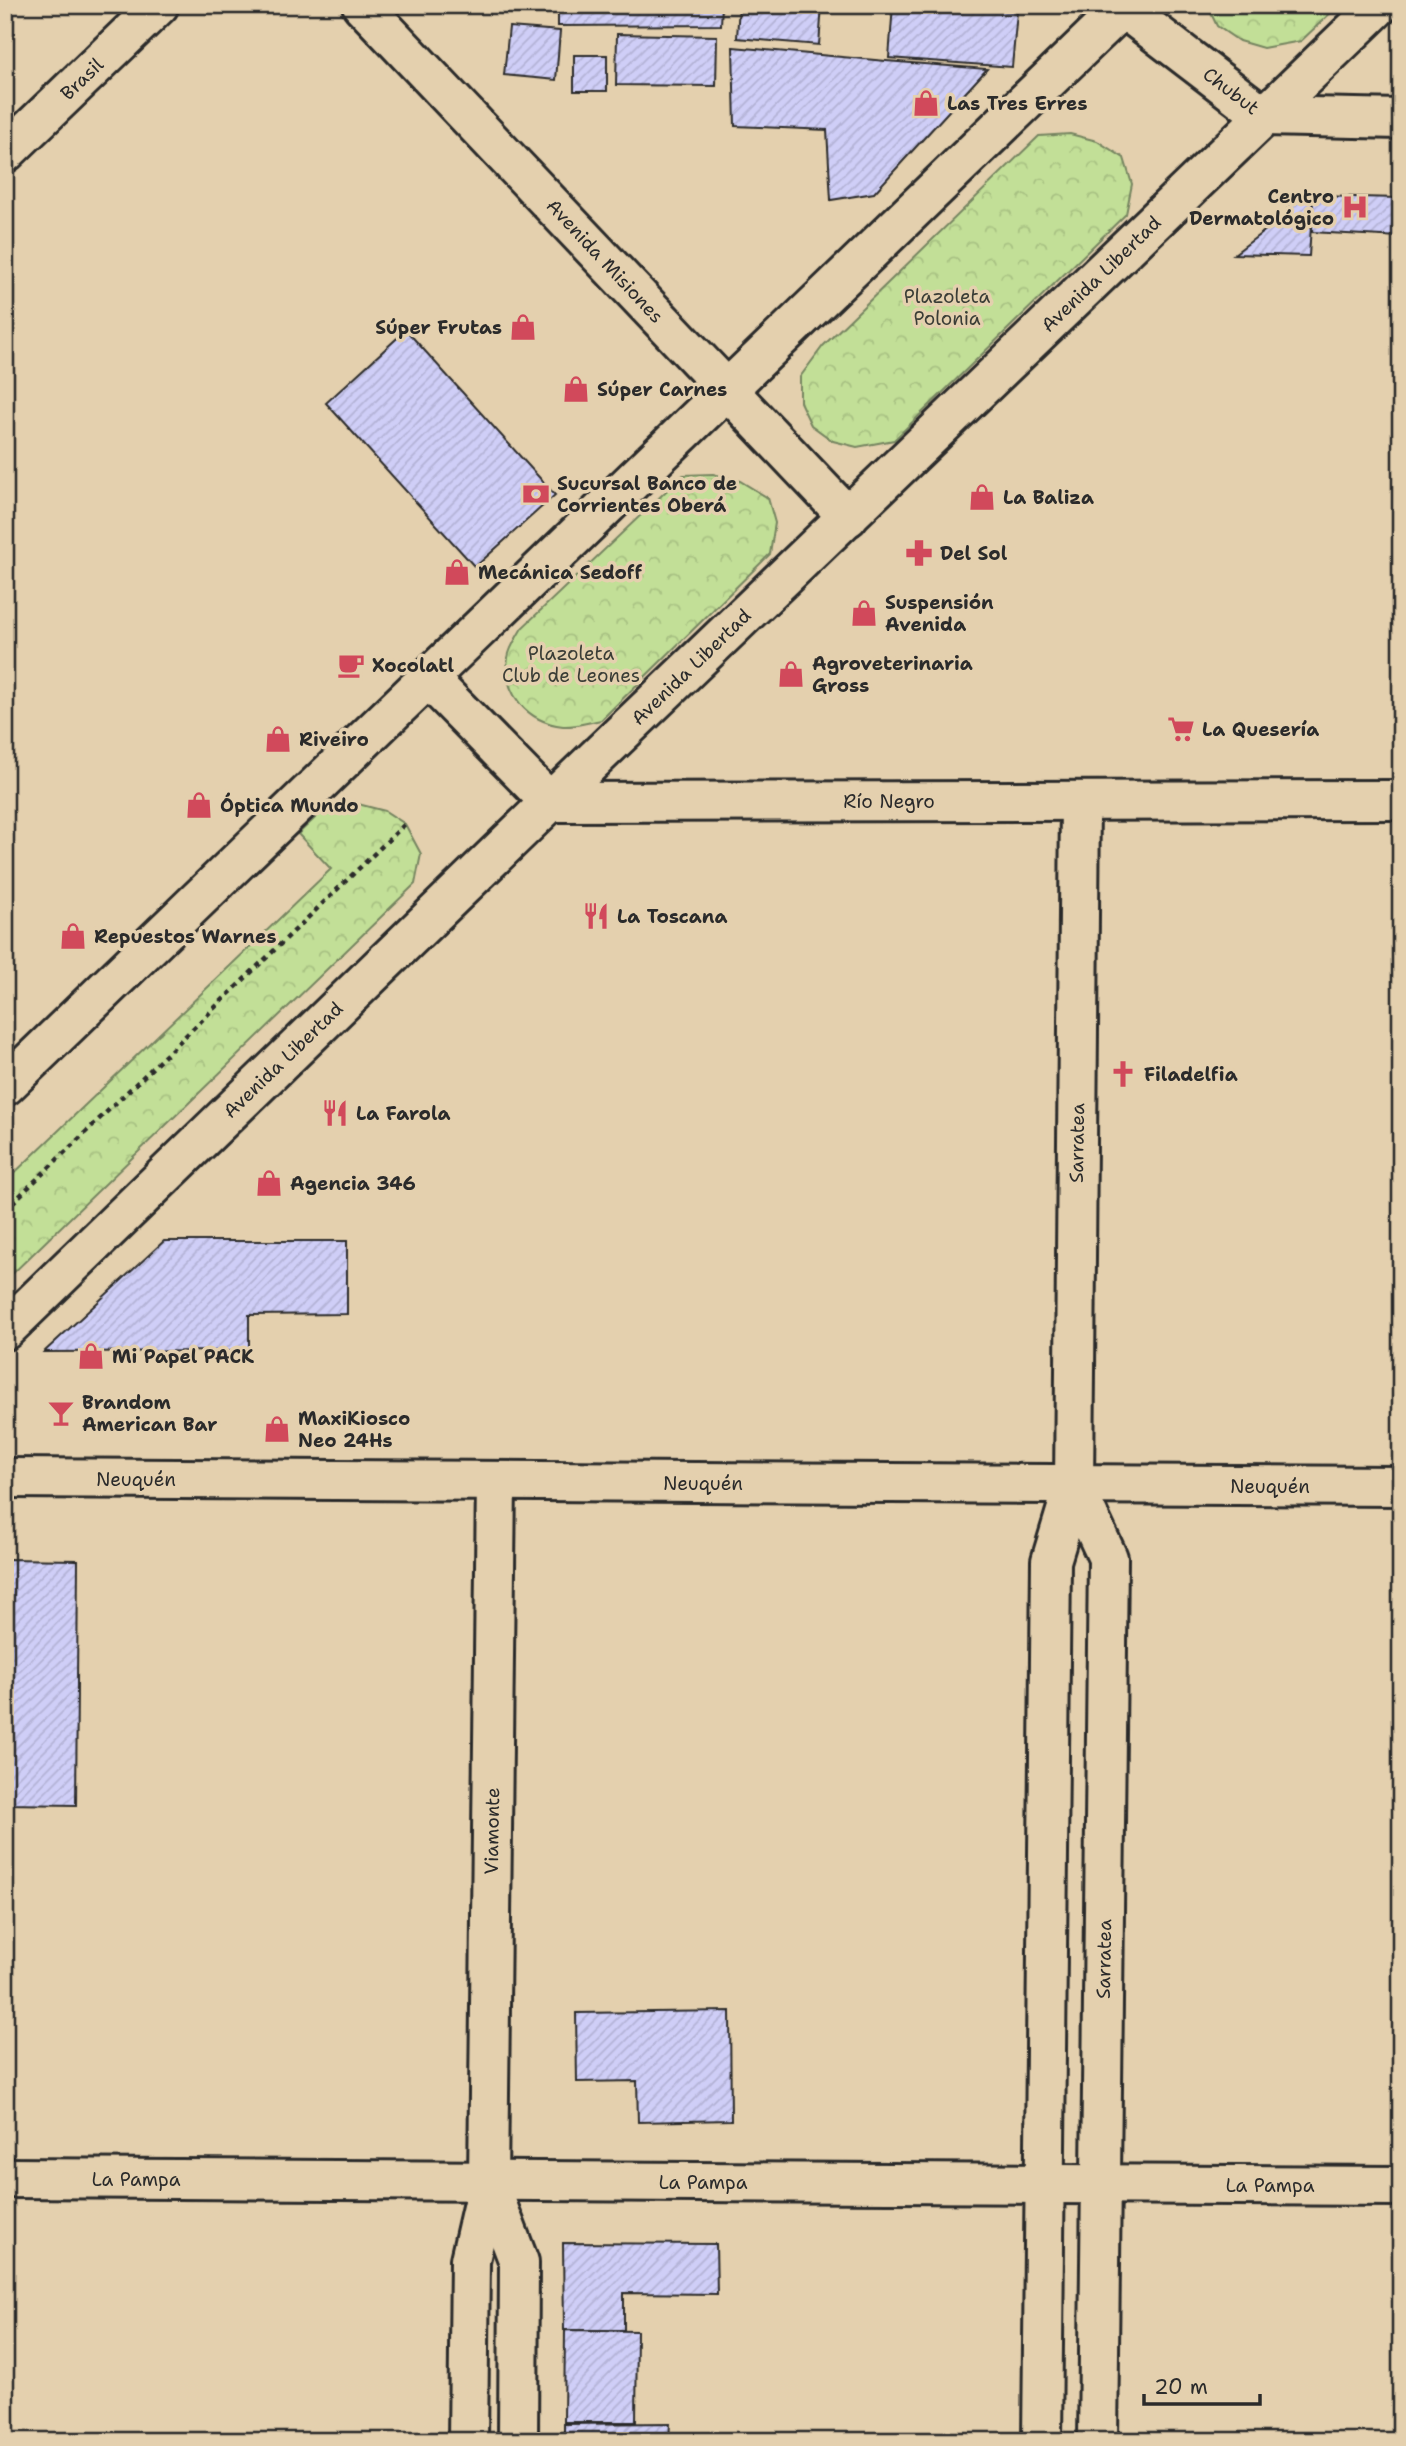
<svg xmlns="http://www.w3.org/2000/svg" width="1406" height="2446" viewBox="0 0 1406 2446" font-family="'Shantell Sans',sans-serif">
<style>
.park{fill:url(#park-crowns);stroke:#768561;stroke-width:2}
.building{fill:url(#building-hatch);stroke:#2b2b2b;stroke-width:2}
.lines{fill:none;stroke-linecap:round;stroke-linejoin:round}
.minor-casing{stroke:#2b2b2b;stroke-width:44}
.tertiary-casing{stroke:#2b2b2b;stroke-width:44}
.secondary-casing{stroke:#2b2b2b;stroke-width:44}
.path{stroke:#2b2b2b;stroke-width:4.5;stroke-dasharray:5 5;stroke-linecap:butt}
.minor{stroke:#e4d0ae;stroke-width:38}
.tertiary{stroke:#e4d0ae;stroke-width:38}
.secondary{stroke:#e4d0ae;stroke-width:38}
.labels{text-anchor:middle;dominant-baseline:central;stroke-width:7;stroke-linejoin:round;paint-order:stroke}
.street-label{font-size:19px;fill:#2b2b2b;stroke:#e4d0ae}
.poi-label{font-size:19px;font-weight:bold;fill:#2b2b2b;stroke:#e4d0ae;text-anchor:start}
.park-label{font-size:19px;fill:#3a3d36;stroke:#e4d0ae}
</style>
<defs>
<pattern id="park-crowns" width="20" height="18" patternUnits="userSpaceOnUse" patternTransform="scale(1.75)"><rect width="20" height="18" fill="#c2df97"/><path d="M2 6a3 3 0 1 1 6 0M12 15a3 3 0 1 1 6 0" fill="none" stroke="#a7c082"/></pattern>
<pattern id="building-hatch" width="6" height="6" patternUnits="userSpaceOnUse" patternTransform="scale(1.75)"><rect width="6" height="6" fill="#cfcef7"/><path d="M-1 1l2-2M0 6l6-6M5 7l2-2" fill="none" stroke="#b2b1d4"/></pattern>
</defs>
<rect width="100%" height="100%" fill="#e4d0ae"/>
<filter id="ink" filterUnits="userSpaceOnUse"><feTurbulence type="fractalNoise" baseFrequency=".0143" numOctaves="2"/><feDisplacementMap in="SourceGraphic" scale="14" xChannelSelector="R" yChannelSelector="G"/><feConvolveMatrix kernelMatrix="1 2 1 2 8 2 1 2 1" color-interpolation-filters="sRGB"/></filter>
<g filter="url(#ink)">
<g class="park">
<polygon points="1207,5 1339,5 1301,41 1263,48 1239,41 1217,26"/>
<polygon points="1070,134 1097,141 1124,158 1132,184 1126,214 894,440 857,447 833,441 811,425 800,402 800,377 823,346 1039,136"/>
<path d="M713 474 740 481 768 498 775 523 770 554 601 720C589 722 575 727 563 726 528 722 502 694 508 658 509 648 517 637 522 628L683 475Z"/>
<polygon points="358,804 385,811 405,824 421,854 415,884 5,1281 5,1182 331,869 298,834 328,806"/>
</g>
<g class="building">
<polygon points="558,5 722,5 721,25 558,26"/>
<polygon points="739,5 822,5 819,45 737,38"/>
<polygon points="893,5 924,5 1017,12 1012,67 889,58"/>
<polygon points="509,27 560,31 556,80 504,75"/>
<polygon points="617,34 717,36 716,86 616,85"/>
<polygon points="733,47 886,61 987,69 874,193 831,200 827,130 735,126"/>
<rect x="574" y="55" width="33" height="36"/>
<polygon points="1290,195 1313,196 1309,256 1234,254 1287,214"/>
<polygon points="1313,196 1400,198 1399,237 1312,232"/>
<polygon points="406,330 555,495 475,567 326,403"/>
<polygon points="164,1241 347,1241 347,1314 249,1315 249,1351 44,1352"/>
<polygon points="5,1559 78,1560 76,1805 5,1804"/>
<polygon points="730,2011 731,2120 638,2122 637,2081 577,2082 576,2013"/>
<polygon points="563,2243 716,2244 717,2294 624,2293 624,2330 564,2330"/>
<polygon points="565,2330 637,2331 636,2422 564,2422"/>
<polygon points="670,2423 669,2441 564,2441 564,2424"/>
</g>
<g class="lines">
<defs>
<g id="minor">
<polyline points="1119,5 1264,116 1401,119"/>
<polyline points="5,153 159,5"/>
<polyline points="5,1478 1401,1486"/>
<polyline points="1074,1485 1108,1558 1098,2441"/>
<polyline points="5,2178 1401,2186"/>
<polyline points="488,2181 519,2262 518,2441"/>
<polyline points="468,2441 470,2260 488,2181 496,1481"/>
<polyline points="1042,2441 1051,1561 1074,1485 1080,801"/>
</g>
<polyline id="tertiary" points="428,678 550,802 1401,800"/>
<g id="secondary">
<polyline points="362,5 848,517"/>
<polyline points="5,1086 1126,5"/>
<polyline points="5,1330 550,802 1380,5"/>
</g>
</defs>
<use href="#minor" class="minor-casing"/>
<use href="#tertiary" class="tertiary-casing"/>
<use href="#secondary" class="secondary-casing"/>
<polyline class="path" points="5,1210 405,824"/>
<use href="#minor" class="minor"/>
<use href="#tertiary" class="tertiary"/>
<use href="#secondary" class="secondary"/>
</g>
</g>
<defs>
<symbol id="shop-bare" viewBox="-9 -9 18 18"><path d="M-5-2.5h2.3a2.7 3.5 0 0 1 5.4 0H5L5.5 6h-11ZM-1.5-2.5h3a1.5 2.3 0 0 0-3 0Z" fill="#d1495b" stroke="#e4d0ae" stroke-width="2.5" paint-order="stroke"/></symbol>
<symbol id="hospital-bare" viewBox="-9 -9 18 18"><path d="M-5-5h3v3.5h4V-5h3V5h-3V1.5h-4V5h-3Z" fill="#d1495b" stroke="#e4d0ae" stroke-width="2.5" paint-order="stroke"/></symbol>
<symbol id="bank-bare" viewBox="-9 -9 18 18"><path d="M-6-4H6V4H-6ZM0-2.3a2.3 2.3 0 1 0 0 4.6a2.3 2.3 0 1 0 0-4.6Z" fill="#d1495b" stroke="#e4d0ae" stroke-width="2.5" paint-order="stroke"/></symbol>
<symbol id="pharmacy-bare" viewBox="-9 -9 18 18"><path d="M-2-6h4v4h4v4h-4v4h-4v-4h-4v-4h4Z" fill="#d1495b" stroke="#e4d0ae" stroke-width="2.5" paint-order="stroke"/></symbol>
<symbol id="cafe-bare" viewBox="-9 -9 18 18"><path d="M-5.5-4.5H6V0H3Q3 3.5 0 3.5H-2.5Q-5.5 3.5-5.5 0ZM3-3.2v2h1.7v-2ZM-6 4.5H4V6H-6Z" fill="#d1495b" stroke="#e4d0ae" stroke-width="2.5" paint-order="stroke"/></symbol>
<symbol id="supermarket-bare" viewBox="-9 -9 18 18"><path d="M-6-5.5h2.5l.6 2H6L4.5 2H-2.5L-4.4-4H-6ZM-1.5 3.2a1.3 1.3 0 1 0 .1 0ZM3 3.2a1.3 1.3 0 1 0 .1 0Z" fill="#d1495b" stroke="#e4d0ae" stroke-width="2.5" paint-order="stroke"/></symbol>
<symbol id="restaurant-bare" viewBox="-9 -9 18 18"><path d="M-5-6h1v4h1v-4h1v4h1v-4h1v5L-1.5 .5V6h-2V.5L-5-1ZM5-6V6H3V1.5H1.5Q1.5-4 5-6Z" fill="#d1495b" stroke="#e4d0ae" stroke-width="2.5" paint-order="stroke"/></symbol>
<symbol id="church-bare" viewBox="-9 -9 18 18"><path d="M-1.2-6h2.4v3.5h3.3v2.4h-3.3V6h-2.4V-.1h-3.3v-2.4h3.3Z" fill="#d1495b" stroke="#e4d0ae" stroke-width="2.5" paint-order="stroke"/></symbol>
<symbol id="bar-bare" viewBox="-9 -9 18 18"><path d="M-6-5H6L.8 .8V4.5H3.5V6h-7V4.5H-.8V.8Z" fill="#d1495b" stroke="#e4d0ae" stroke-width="2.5" paint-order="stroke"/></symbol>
</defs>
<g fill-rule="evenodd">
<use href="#shop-bare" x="907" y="84" width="38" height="38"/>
<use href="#hospital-bare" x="1336" y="188" width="38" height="38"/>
<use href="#shop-bare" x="504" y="308" width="38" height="38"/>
<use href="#shop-bare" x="557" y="370" width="38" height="38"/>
<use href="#bank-bare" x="517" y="475" width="38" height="38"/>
<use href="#shop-bare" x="963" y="478" width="38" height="38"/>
<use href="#pharmacy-bare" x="900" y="534" width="38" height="38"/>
<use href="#shop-bare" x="438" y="553" width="38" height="38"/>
<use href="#shop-bare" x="845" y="594" width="38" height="38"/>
<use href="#cafe-bare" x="332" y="646" width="38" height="38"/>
<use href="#shop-bare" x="772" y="655" width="38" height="38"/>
<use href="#supermarket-bare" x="1162" y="710" width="38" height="38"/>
<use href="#shop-bare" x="259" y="720" width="38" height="38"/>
<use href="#shop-bare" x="180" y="786" width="38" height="38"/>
<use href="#restaurant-bare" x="577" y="897" width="38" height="38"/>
<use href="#shop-bare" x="54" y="917" width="38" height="38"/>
<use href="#church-bare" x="1104" y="1055" width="38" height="38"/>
<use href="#restaurant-bare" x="316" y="1094" width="38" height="38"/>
<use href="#shop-bare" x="250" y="1164" width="38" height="38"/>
<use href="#shop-bare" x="72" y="1337" width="38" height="38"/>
<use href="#bar-bare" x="42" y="1394" width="38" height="38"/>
<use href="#shop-bare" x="258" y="1410" width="38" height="38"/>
</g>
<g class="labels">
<g class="street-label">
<text transform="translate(82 79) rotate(-44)">Brasil</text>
<text transform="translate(1231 91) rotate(37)">Chubut</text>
<text transform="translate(605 261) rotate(47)">Avenida Misiones</text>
<text transform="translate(1101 274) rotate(-44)">Avenida Libertad</text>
<text transform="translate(691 667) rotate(-44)">Avenida Libertad</text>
<text x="889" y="801">Río Negro</text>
<text transform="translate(283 1060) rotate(-44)">Avenida Libertad</text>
<text transform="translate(1077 1143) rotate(-89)">Sarratea</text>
<text x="136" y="1479">Neuquén</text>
<text x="703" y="1483">Neuquén</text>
<text x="1270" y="1486">Neuquén</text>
<text transform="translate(492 1831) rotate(-89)">Viamonte</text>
<text transform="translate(1104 1959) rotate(-89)">Sarratea</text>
<text x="136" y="2179">La Pampa</text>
<text x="703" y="2182">La Pampa</text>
<text x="1270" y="2185">La Pampa</text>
</g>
<g class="poi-label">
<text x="947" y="103">Las Tres Erres</text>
<text x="1334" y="196" text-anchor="end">Centro<tspan x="1334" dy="22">Dermatológico</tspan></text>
<text x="502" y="327" text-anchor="end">Súper Frutas</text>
<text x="597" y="389">Súper Carnes</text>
<text x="557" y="483">Sucursal Banco de<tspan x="557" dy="22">Corrientes Oberá</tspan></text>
<text x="1003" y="497">La Baliza</text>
<text x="940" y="553">Del Sol</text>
<text x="478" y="572">Mecánica Sedoff</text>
<text x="885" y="602">Suspensión<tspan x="885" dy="22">Avenida</tspan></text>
<text x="812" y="663">Agroveterinaria<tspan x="812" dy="22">Gross</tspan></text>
<text x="372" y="665">Xocolatl</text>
<text x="1202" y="729">La Quesería</text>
<text x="299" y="739">Riveiro</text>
<text x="220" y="805">Óptica Mundo</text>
<text x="617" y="916">La Toscana</text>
<text x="94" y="936">Repuestos Warnes</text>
<text x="1144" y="1074">Filadelfia</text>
<text x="356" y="1113">La Farola</text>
<text x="290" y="1183">Agencia 346</text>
<text x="112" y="1356">Mi Papel PACK</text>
<text x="82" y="1402">Brandom<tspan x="82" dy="22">American Bar</tspan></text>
<text x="298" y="1418">MaxiKiosco<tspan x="298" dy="22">Neo 24Hs</tspan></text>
</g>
<g class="park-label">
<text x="947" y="296">Plazoleta<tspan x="947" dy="22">Polonia</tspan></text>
<text x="571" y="653">Plazoleta<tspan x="571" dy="22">Club de Leones</tspan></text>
</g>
</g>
<rect width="1406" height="2446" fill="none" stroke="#e4d0ae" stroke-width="28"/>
<rect x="14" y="14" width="1378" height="2418" fill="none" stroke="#2b2b2b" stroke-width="2.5" filter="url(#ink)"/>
<path d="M1144 2394v10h116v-10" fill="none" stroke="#2b2b2b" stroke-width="3.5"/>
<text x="1154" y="2394" font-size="21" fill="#2b2b2b" stroke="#e4d0ae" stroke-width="5" paint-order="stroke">20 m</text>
</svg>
